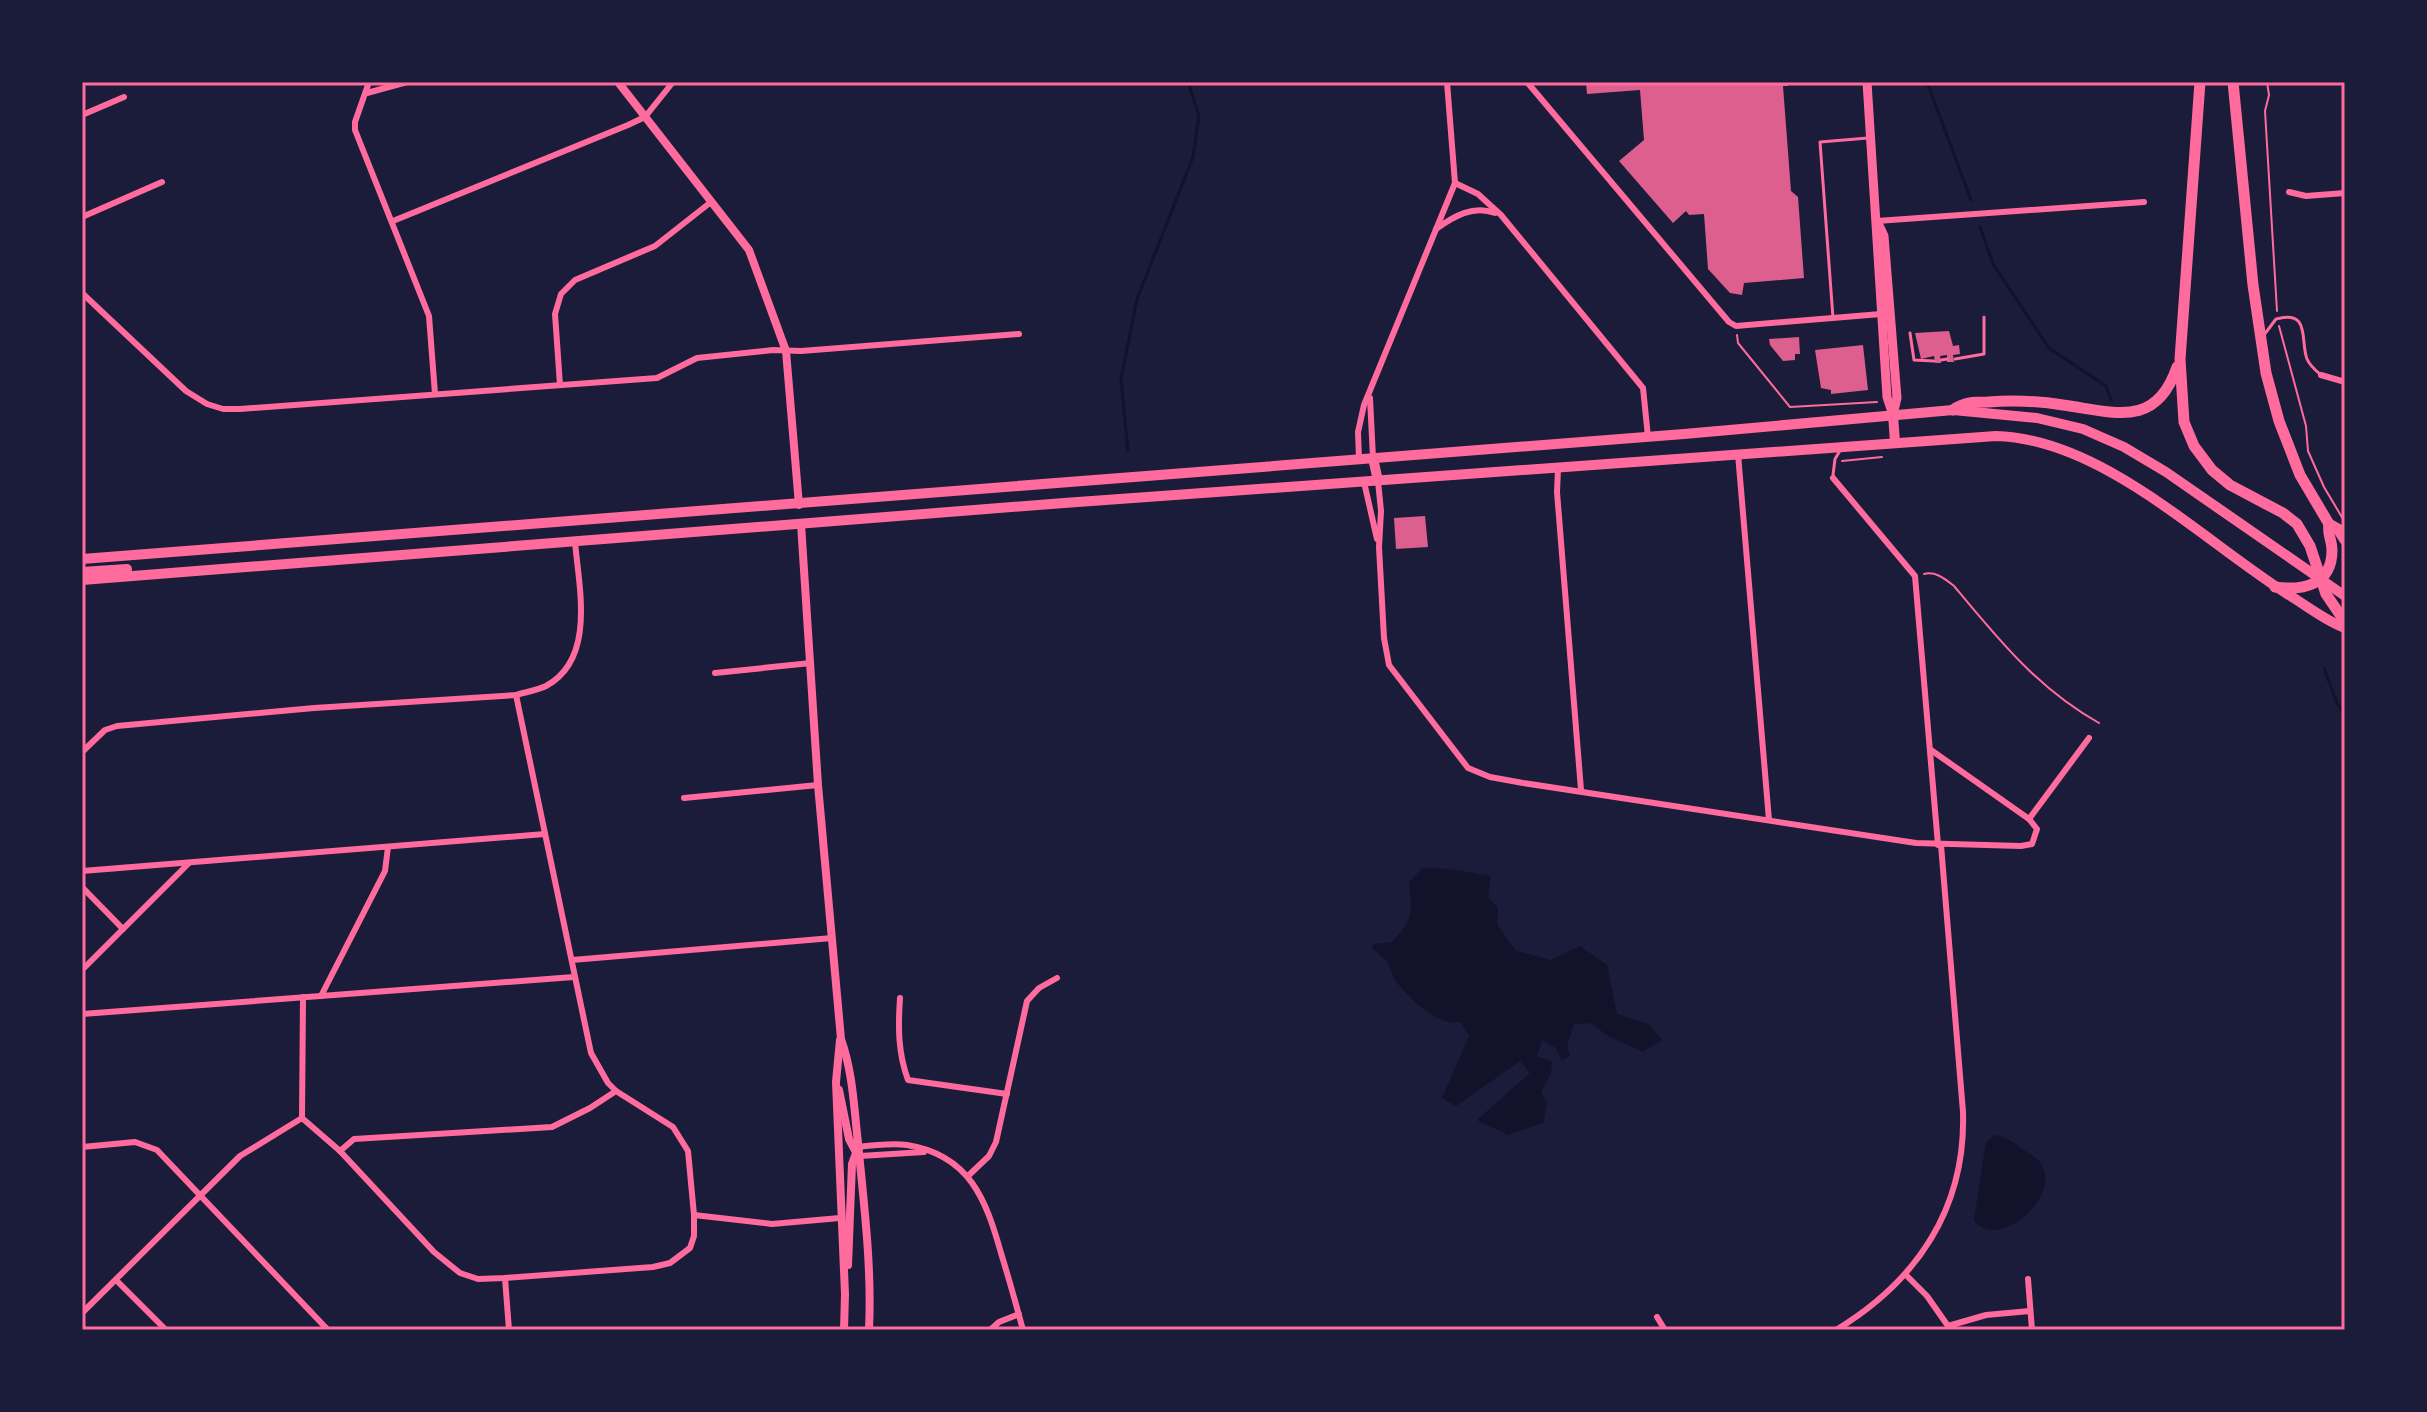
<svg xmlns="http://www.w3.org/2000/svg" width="2427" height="1412" viewBox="0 0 2427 1412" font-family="'Asap Condensed',sans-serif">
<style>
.water{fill:#12122b}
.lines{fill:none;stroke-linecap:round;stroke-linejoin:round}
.stream{stroke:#12122b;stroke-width:3}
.building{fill:#dd5f8e}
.path{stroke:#ff6b9d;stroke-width:2}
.service{stroke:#ff6b9d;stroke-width:3}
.minor{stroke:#ff6b9d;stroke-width:6}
.tertiary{stroke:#ff6b9d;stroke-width:8}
.secondary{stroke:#ff6b9d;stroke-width:9}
.trunk{stroke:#ff6b9d;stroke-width:10}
.motorway{stroke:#ff6b9d;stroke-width:11}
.neatline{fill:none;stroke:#ff6b9d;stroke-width:3}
</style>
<rect width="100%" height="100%" fill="#1b1b3a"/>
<g class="water">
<path d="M1422 868 1450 869 1491 876 1488 898 1498 908 1497 924 1516 951 1551 960 1580 946 1607 965 1617 1014 1649 1024 1662 1040 1643 1052 1610 1037 1590 1023 1574 1024 1567 1046 1570 1055 1562 1061 1556 1048 1542 1040 1537 1056 1552 1062 1551 1074 1541 1091 1547 1103 1543 1123 1508 1135 1477 1120 1530 1073 1520 1061 1456 1106 1442 1098 1469 1036 1461 1022C1438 1027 1412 1000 1398 984 1392 977 1391 968 1386 961 1382 956 1376 952 1372 948L1374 944 1392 942C1414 919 1412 914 1409 883Z"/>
<path d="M1995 1135C2008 1137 2016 1145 2027 1152 2031 1155 2039 1159 2041 1164 2063 1197 1996 1253 1974 1220L1986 1142Z"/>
</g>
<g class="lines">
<g class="stream">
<polyline points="1927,82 1971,200"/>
<polyline points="1980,227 1993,264 2049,348 2106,386 2111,400"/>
<polyline points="1128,451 1121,379 1137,299 1193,157 1199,116 1188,82"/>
<polyline points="2324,668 2337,703 2345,715"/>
</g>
</g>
<g class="building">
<polygon points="1586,82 1787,82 1788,86 1783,86 1791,191 1798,197 1804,278 1744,283 1742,295 1730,293 1708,269 1704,214 1689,215 1686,211 1673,223 1619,161 1644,140 1640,90 1587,94"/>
<polygon points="1949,331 1953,346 1959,345 1960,354 1953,355 1954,362 1947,362 1947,355 1940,356 1941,363 1935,363 1934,356 1921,359 1915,333"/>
<polygon points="1799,337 1800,354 1795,354 1795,360 1783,361 1770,345 1769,339"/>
<polygon points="1863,345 1868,390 1831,394 1831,390 1821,388 1815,350"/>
<polygon points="1425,516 1428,547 1396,549 1394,518"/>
</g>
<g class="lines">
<g class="path">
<polyline points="2267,82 2269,95 2265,111 2277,311"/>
<polyline points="2279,326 2306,426 2308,451 2324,487 2343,519"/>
<polyline points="1737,335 1738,343 1790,407 1877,402"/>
<polyline points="1842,461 1882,457"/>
<path d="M1924 574C1936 571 1945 579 1954 586 1998 639 2038 689 2099 723"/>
</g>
<g class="service">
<polyline points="1833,318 1820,142 1868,138"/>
<polyline points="1910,333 1914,360 1934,361"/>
<path d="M2264 335 2276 319C2311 309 2300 341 2307 359 2310 366 2315 370 2321 375"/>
<polyline points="1955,359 1984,354 1984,317"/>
<polyline points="1941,360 1947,359"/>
<polyline points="1833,475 1835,459 1841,449"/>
</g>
<g class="minor">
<polyline points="369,82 355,122 355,130 429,316 435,394"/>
<polyline points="1527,82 1729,322 1736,326 1881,314"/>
<polyline points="367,93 407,82"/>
<polyline points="82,115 124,97"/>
<polyline points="1455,183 1478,194 1501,215 1643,388 1648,437"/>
<polyline points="2289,192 2306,196 2345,193"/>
<polyline points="82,217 162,182"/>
<polyline points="393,221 628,125 645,117 673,82"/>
<polyline points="1877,221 2144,202"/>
<path d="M1436 229C1454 216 1473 205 1495 213"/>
<polyline points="82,293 186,391 207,404 223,409 240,409 657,378 697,358 773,350 801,351 1019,334"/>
<polyline points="2321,375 2345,382"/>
<polyline points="560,385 555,314 561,294 575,280 655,246 711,202"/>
<polyline points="1370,398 1373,458"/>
<polyline points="1738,454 1769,820"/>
<polyline points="1359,459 1358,432 1364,405 1455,183 1447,82"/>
<polyline points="1558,469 1557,492 1581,790"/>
<polyline points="1833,478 1915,576 1938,845"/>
<polyline points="1378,481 1381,511 1379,547 1384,638 1389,665 1468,768 1490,777 1523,783 1916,843 2021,846 2032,844 2037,829 2029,819 2089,738"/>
<polyline points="1364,482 1377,539"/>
<polyline points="715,673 811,663"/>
<polyline points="1931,750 2029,819"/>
<path d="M82 752 105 730 117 726 314 708 516 695C526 692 538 690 546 686 596 659 579 588 575 542"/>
<polyline points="684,798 818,785"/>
<polyline points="82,871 545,834"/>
<polyline points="82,887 123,929"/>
<polyline points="572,960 832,938"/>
<polyline points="82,970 189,863"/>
<polyline points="321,996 385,871 388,847"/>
<path d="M900 998C898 1027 898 1053 908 1080L1007 1094"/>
<polyline points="82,1014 574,977"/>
<polyline points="302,1118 340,1151 434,1252 460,1273 478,1279 505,1278 653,1267 670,1263 690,1248 694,1236 694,1215 688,1151 673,1127 616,1091 608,1083 591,1053 516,695"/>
<polyline points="82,1147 135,1142 157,1150 328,1330"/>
<path d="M858 1147C874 1145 891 1143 907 1145 970 1155 986 1200 1001 1253 1009 1279 1016 1304 1023 1330"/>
<polyline points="340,1151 354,1139 552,1127 590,1108 616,1091"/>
<polyline points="860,1156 924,1152"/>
<polyline points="968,1176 989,1156 996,1142 1027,1001 1039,988 1057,978"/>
<polyline points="694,1215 772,1224 840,1218"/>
<polyline points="1905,1274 1927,1296 1948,1326"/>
<polyline points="505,1278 509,1330"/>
<polyline points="2028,1279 2032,1330"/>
<polyline points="116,1280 166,1330"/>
<polyline points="82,1313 240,1156 302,1118 303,997"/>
<polyline points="1657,1317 1665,1330"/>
<polyline points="1948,1326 1986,1315 2030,1311"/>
<polyline points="990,1330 999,1322 1019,1314"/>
<path d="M1836 1330C1917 1281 1966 1208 1963 1112L1941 845"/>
</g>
<g class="tertiary">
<polyline points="618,82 749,250 786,351 799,505"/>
<path d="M801 524 818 785 841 1039C853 1073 854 1108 858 1143 864 1205 872 1268 869 1330"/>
<polyline points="840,1040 836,1082 845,1294 844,1330"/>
<polyline points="839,1090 849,1139 857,1154"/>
<polyline points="848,1265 852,1164 858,1148"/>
</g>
<g class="secondary">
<polyline points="1867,82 1887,397 1893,415"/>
<polyline points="1877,221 1884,236 1897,398 1893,415"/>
</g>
<g class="trunk">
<polyline points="1893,415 1895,442"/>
<polyline points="1373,458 1378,481"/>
<polyline points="82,559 1684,434 1953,410 2037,418 2083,429 2124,447 2166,472 2345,596"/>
<polyline points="82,572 127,569"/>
<path d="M82 580 1064 503 1996 436C2103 439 2204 542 2292 597 2310 608 2326 621 2345 628"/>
</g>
<g class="motorway">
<polyline points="2200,82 2180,359 2184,422 2194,446 2212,470 2230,485 2283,513 2297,524 2310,546 2326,594 2345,622"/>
<polyline points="2233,82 2253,285 2266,373 2279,421 2300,475 2329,524 2338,529 2345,540"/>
<path d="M1953 410C1964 402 1974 402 1988 402 2013 400 2038 401 2063 405 2114 412 2156 429 2177 367"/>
<path d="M2275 587C2303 591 2332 585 2332 550 2332 539 2327 536 2329 524"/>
</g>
</g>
<rect width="2427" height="1412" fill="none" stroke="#1b1b3a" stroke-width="168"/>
<rect x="84" y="84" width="2259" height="1244" class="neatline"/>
</svg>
